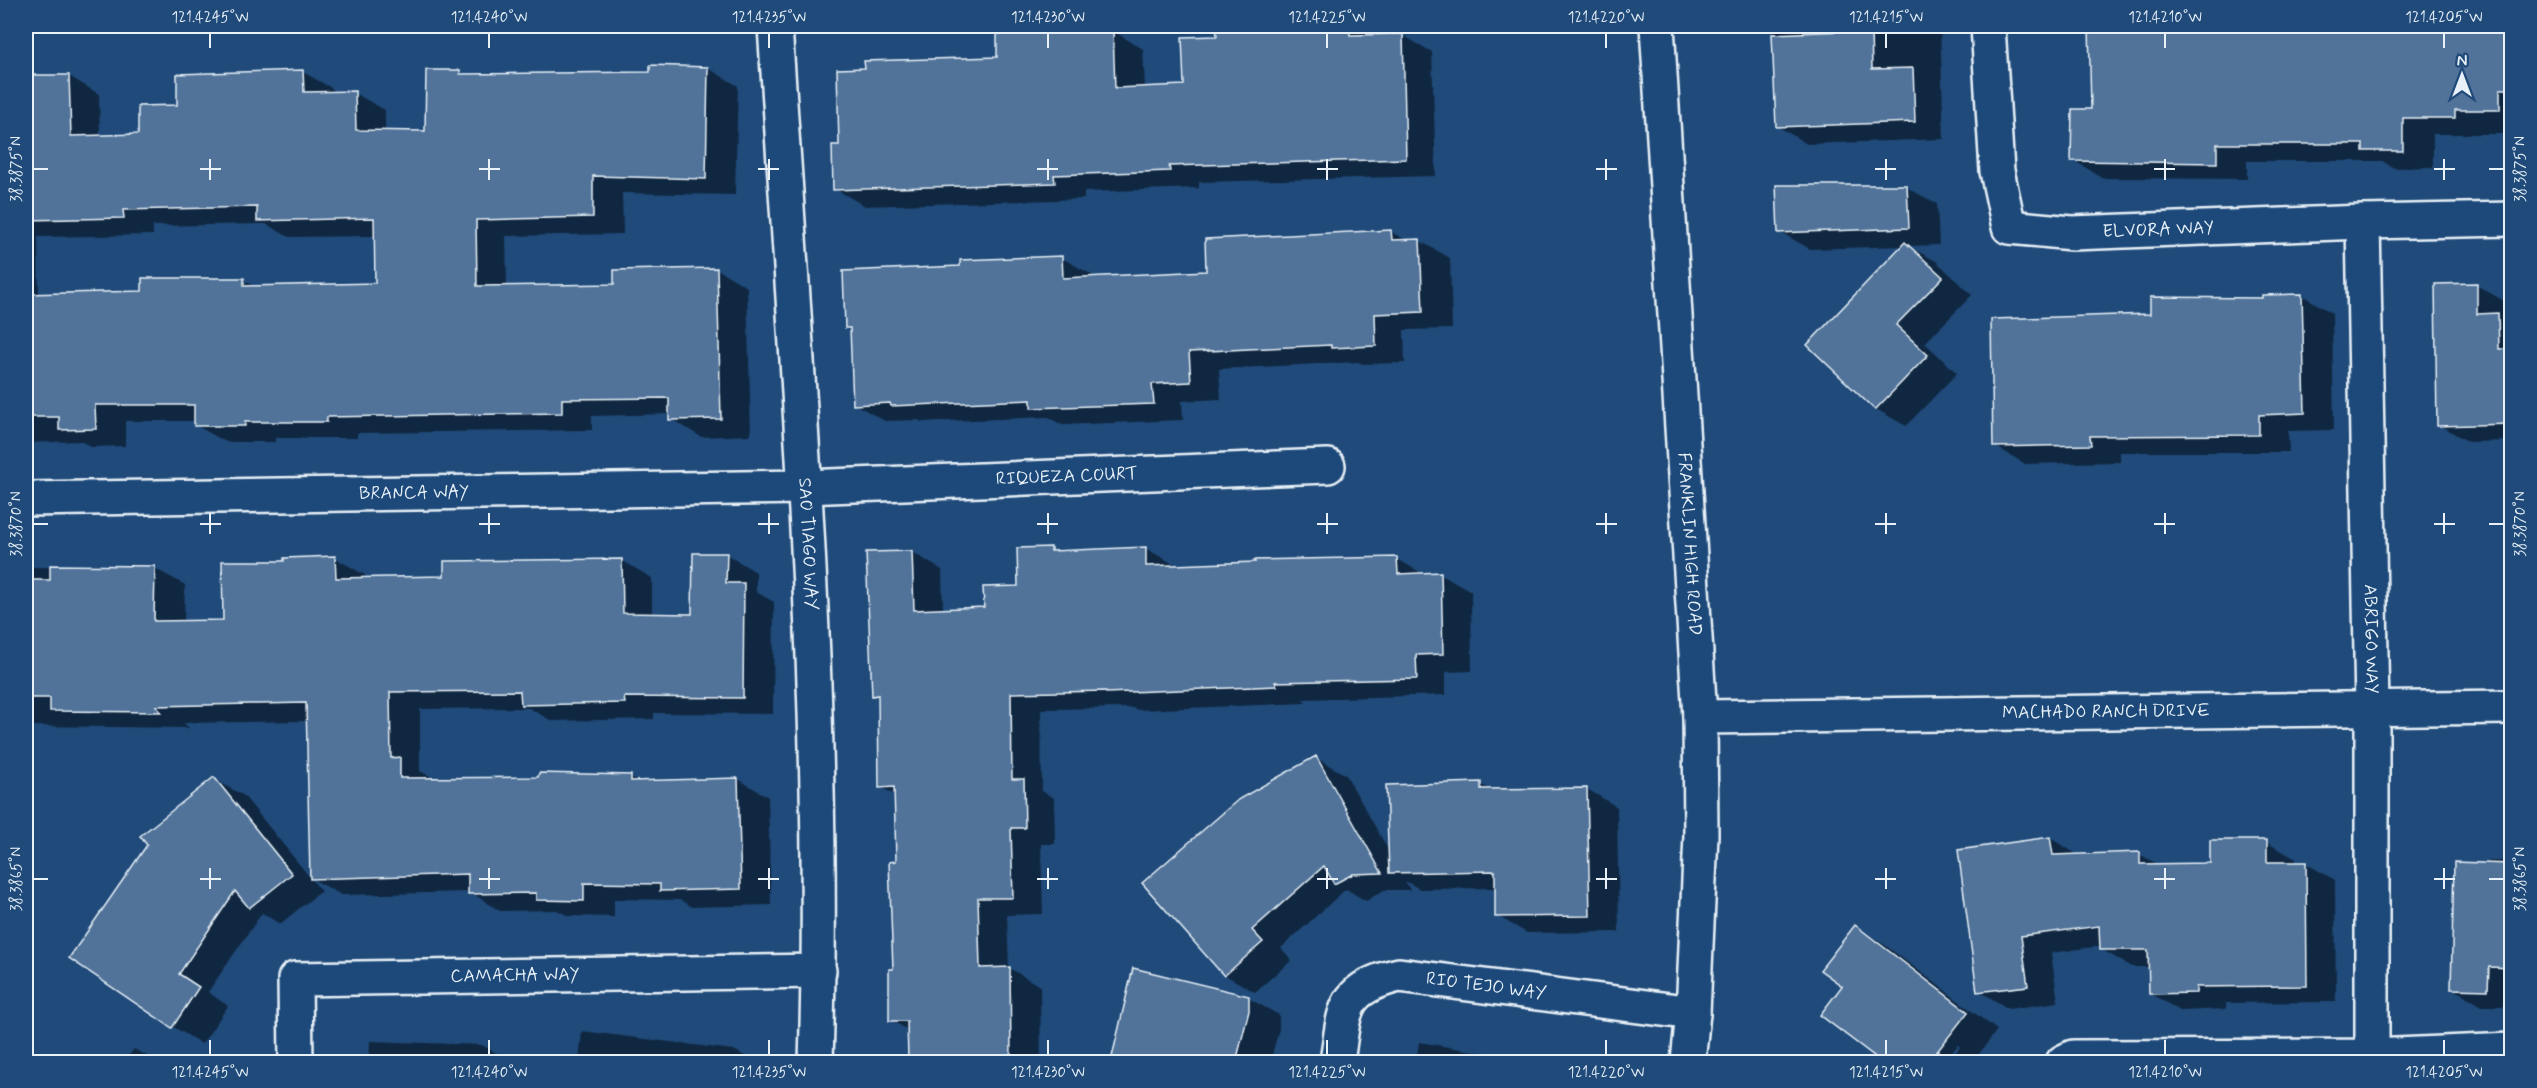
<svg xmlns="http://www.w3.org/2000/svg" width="2537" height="1088" viewBox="0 0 2537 1088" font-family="Mynerve,sans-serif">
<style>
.shadow{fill:#0007;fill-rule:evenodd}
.building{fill:#517399;stroke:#e8f1f8;stroke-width:1.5}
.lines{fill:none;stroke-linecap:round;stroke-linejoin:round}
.minor-casing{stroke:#e8f1f8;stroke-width:38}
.tertiary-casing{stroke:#e8f1f8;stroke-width:38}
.minor{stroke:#1f4a7a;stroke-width:33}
.tertiary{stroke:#1f4a7a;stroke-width:33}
.ticks{fill:none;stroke:#e8f1f8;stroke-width:2}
.labels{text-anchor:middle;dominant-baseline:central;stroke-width:6;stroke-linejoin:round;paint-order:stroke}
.street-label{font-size:18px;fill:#e8f1f8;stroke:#1f4a7a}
.neatline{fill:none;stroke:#e8f1f8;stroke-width:2}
.ticks-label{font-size:15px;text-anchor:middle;fill:#e8f1f8}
</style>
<rect width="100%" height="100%" fill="#1f4a7a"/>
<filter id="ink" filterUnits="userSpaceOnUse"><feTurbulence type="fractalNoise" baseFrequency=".0167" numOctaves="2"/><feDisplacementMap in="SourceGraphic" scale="12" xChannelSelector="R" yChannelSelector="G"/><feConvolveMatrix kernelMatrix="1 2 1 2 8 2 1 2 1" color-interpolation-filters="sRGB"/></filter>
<g filter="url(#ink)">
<g class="shadow">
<polygon points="1217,26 1362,26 1378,35 1402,35 1432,52 1436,176 1199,182 1199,188 1084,192 1084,199 865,206 835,189 841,146 999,58 1113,31 1143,49 1145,88 1186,87 1218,37"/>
<polygon points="1772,26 1940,26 1944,139 1807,144 1777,126"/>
<polygon points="2091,26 2512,26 2512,134 2433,134 2433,167 2394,168 2382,161 2247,161 2247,179 2103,178 2073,160 2093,110"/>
<path d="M708 68 738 86 735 195 622 193 623 234 506 236 507 287 616 286 717 269 747 287 751 435 701 437 671 419V414L592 416V430L357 433V438H275V442H226L195 425V421H125V446L91 447 81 441 26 443V78L69 76 99 94 100 136 140 135 179 107 303 72 333 89V93H354L385 110V132H426L460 72 467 76 652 73ZM266 224 289 237 376 236 377 285 256 287 243 280 143 292 39 295 38 237 153 235V226Z"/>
<polygon points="1906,187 1937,204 1939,245 1908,246 1936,261 1972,295 1925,343 1957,373 1906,426 1876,409 1809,345 1904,246 1810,249 1780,232"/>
<polygon points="1391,232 1408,241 1420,241 1450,258 1452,329 1404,330 1405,363 1363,364 1358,362 1219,369 1221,399 1182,401 1183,420 1062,425 1048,417 922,422 918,420 885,421 854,404 851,330 847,327 961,268 1062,258 1092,275 1092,278 1208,272"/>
<polygon points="2476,285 2506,302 2507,320 2512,322 2512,441 2469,442 2439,425"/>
<polygon points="2302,295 2332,313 2334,430 2288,431 2289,452 2120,452 2120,462 2025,464 1995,446 2151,316"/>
<polygon points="1145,548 1175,565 1397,559 1423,574 1441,574 1471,591 1472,671 1446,672 1446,695 1303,699 1306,703 1138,710 1133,708 1041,709 1042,791 1054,798 1055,844 1041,844 1043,914 1007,915 1009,968 1040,986 1041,1062 909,1062 909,1031 891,1020 895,970 896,796 881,787 880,698 873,695 912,552 942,570 943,610 985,608 1020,587 1050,549 1056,552"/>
<polygon points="726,554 756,572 756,592 774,602 773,714 654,713 654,719 552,721 529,708 420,709 420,771 430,776 430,779 631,777 640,782 738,779 768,797 771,905 692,907 680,900 614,899 614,917 568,916 557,910 500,911 470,892 341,895 311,878 308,721 184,723 189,728 26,726 26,567 154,568 185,585 184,622 225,622 286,562 335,558 365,575 365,579 445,578 621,560 652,578 652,615 694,615"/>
<polygon points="1316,758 1346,775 1390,853 1480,784 1493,791 1587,789 1617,807 1619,932 1527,933 1497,916 1496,888 1420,889 1405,881 1410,890 1384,890 1366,901 1346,889 1281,948 1292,960 1255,992 1225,975"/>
<polygon points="214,779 244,796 321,891 280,924 262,913 208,992 228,1006 202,1044 172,1026 72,958"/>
<polygon points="2050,838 2080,856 2139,854 2159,865 2211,864 2266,842 2296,859 2296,863 2305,863 2335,880 2336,1002 2226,1003 2226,1009 2180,1011 2150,993 2150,967 2131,967 2101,949 2101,946 2051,953 2058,1002 2009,1009 1979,991"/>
<polygon points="2488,861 2512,861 2512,1006 2482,1006 2452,988"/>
<polygon points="1855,927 1885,945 1997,1030 1973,1062 1948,1062 1960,1047 1958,1045 1944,1062 1885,1062 1822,1015 1844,986"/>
<polygon points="1248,998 1279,1015 1279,1029 1270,1062 1123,1062 1113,1057"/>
<polygon points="582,1031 734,1050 756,1062 579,1062"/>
<polygon points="370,1041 482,1045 512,1062 369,1062"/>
<polygon points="1419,1042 1537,1062 1416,1062"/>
<polygon points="134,1049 158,1062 124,1062"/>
</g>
<g class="building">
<polygon points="1216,26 1349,26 1350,35 1403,34 1406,159 1169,166 1170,171 1054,175 1055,183 833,190 832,145 839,145 837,69 865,68 864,61 997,57 997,34 1113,30 1115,88 1184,85 1182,37 1217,36"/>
<polygon points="2089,26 2511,26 2511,89 2500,89 2500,110 2455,110 2455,118 2403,118 2403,151 2363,151 2363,144 2217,144 2217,163 2071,161 2072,109 2091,109"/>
<polygon points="1871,30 1872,69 1913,68 1915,122 1776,127 1772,34"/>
<polygon points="650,65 708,67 706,179 593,176 593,217 476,220 477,286 614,284 614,270 717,268 721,419 669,420 669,398 562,399 562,413 327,417 327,422 245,422 245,426 194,426 194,405 95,405 96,429 59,430 59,417 30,417 26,294 142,291 142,278 244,278 244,286 375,283 374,218 257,221 257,207 123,210 124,218 26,220 26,75 69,75 71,136 138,134 138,106 177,105 177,74 303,70 304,92 355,91 356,130 425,131 426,70 460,70 460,74 650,72"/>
<polygon points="1776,185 1907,185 1909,228 1778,233"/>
<polygon points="1391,230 1392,240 1420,239 1423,312 1375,314 1376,346 1331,348 1331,345 1189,352 1191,382 1152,384 1154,404 1031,408 1031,400 891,406 890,403 853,405 850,328 845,328 843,271 960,266 960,260 1062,256 1063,278 1206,271 1205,239"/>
<polygon points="1905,242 1943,277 1896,325 1928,355 1875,410 1807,345"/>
<polygon points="2477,283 2477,314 2498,313 2499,349 2511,349 2511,424 2437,426 2435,284"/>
<polygon points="2302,294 2305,413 2259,415 2259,435 2090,436 2091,445 1993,447 1991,319 2150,314 2150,297 2262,298 2262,295"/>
<polygon points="1051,547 1051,551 1146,547 1146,566 1255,562 1254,560 1397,557 1398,574 1441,572 1443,654 1416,655 1417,679 1275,682 1277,686 1106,693 1106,691 1011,693 1012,779 1024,779 1025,828 1011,828 1013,898 978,898 980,968 1010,967 1011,1058 908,1060 907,1021 889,1021 889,969 893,969 889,862 896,861 894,787 879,788 878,695 872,696 866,552 912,551 914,610 984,607 983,587 1018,586 1017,548"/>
<polygon points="693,553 727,553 726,583 744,583 743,698 624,697 625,703 521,705 520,691 390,692 391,758 400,757 400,778 538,777 539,773 631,775 631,781 738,778 741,889 660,891 660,884 584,883 584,901 536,900 536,893 468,894 468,874 310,879 306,703 156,706 161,712 50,711 50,698 26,698 26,580 50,580 50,565 155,566 154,621 223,620 222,561 284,561 284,558 335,556 336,578 444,576 444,561 622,559 623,613 692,614"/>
<polygon points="1316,756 1382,873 1353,874 1334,884 1324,866 1252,930 1263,942 1224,976 1142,883 1239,799"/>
<polygon points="214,777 292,874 249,908 235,891 179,974 199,987 172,1028 69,958 147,845 140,836"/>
<polygon points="1481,782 1481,789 1587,788 1590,916 1495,917 1495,871 1389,873 1386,785"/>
<polygon points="2050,837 2053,855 2140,852 2140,864 2210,863 2210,840 2267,840 2267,862 2306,862 2307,986 2196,987 2196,993 2149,994 2148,950 2100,950 2099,926 2021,936 2028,986 1977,992 1958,850"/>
<polygon points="2454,862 2511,864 2511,968 2489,967 2488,990 2451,989"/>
<polygon points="1855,925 1968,1012 1929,1062 1882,1062 1820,1015 1842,986 1820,970"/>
<polygon points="1133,968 1249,996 1249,1011 1236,1062 1133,1062 1112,1057"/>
</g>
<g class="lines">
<defs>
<g id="minor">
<path id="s1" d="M775 26C797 371 827 717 816 1062"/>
<path id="s2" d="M1988 26 1997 171 2009 227 2072 233 2363 222 2512 219"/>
<path id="s3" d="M2363 222 2372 709V1056"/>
<path id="s4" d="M26 499 804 487 1328 466"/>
<path id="s5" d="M296 1062 295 979 819 971"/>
<path id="s6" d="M1337 1062C1345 1010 1340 989 1399 975L1693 1013"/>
<polyline points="2063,1062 2073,1057 2372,1056 2512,1050"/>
</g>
<g id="tertiary">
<path id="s7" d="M1657 26 1700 717 1701 835 1693 1013 1688 1062"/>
<path id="s8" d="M1700 717 2512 707"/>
</g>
</defs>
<use href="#minor" class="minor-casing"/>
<use href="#tertiary" class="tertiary-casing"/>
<use href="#minor" class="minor"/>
<use href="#tertiary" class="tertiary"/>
</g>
</g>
<path class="ticks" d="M210 33V48M489 33V48M769 33V48M1048 33V48M1327 33V48M1606 33V48M1886 33V48M2165 33V48M2444 33V48M210 159V180M489 159V180M769 159V180M1048 159V180M1327 159V180M1606 159V180M1886 159V180M2165 159V180M2444 159V180M33 169H48M200 169H221M479 169H500M758 169H779M1037 169H1058M1317 169H1338M1596 169H1617M1875 169H1896M2154 169H2175M2434 169H2455M2489 169H2504M210 513V534M489 513V534M769 513V534M1048 513V534M1327 513V534M1606 513V534M1886 513V534M2165 513V534M2444 513V534M33 524H48M200 524H221M479 524H500M758 524H779M1037 524H1058M1317 524H1338M1596 524H1617M1875 524H1896M2154 524H2175M2434 524H2455M2489 524H2504M210 868V889M489 868V889M769 868V889M1048 868V889M1327 868V889M1606 868V889M1886 868V889M2165 868V889M2444 868V889M33 879H48M200 879H221M479 879H500M758 879H779M1037 879H1058M1317 879H1338M1596 879H1617M1875 879H1896M2154 879H2175M2434 879H2455M2489 879H2504M210 1040V1055M489 1040V1055M769 1040V1055M1048 1040V1055M1327 1040V1055M1606 1040V1055M1886 1040V1055M2165 1040V1055M2444 1040V1055"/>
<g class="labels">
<g class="street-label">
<text stroke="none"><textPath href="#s2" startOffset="352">ELVORA WAY</textPath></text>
<text stroke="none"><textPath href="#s4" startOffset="1041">RIQUEZA COURT</textPath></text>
<text stroke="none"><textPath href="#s4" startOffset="388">BRANCA WAY</textPath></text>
<text stroke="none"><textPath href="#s1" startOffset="519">SAO TIAGO WAY</textPath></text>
<text stroke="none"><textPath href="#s7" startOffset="519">FRANKLIN HIGH ROAD</textPath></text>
<text stroke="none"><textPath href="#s3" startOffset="417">ABRIGO WAY</textPath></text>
<text stroke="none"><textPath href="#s8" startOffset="406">MACHADO RANCH DRIVE</textPath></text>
<text stroke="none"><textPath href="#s5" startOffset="303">CAMACHA WAY</textPath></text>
<text stroke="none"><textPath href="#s6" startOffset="207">RIO TEJO WAY</textPath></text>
</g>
</g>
<rect width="2537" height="1088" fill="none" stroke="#1f4a7a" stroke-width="66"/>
<g transform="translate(2462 75)" stroke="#1f4a7a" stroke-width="4.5" paint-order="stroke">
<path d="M0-4.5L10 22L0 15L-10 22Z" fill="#e8f1f8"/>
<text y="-9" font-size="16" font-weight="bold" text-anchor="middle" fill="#e8f1f8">N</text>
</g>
<rect x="33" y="33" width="2471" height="1022" class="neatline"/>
<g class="ticks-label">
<text x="210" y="22">121.4245°W</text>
<text x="489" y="22">121.4240°W</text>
<text x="769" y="22">121.4235°W</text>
<text x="1048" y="22">121.4230°W</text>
<text x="1327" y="22">121.4225°W</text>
<text x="1606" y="22">121.4220°W</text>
<text x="1886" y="22">121.4215°W</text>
<text x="2165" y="22">121.4210°W</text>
<text x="2444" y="22">121.4205°W</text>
<text transform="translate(16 169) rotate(-90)" y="5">38.3875°N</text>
<text transform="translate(2520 169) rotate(-90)" y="5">38.3875°N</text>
<text transform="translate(16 524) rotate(-90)" y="5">38.3870°N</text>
<text transform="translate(2520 524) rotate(-90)" y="5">38.3870°N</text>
<text transform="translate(16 879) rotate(-90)" y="5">38.3865°N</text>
<text transform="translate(2520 879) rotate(-90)" y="5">38.3865°N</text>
<text x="210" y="1077">121.4245°W</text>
<text x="489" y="1077">121.4240°W</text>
<text x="769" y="1077">121.4235°W</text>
<text x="1048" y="1077">121.4230°W</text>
<text x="1327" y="1077">121.4225°W</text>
<text x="1606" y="1077">121.4220°W</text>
<text x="1886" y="1077">121.4215°W</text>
<text x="2165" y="1077">121.4210°W</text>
<text x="2444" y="1077">121.4205°W</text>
</g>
</svg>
